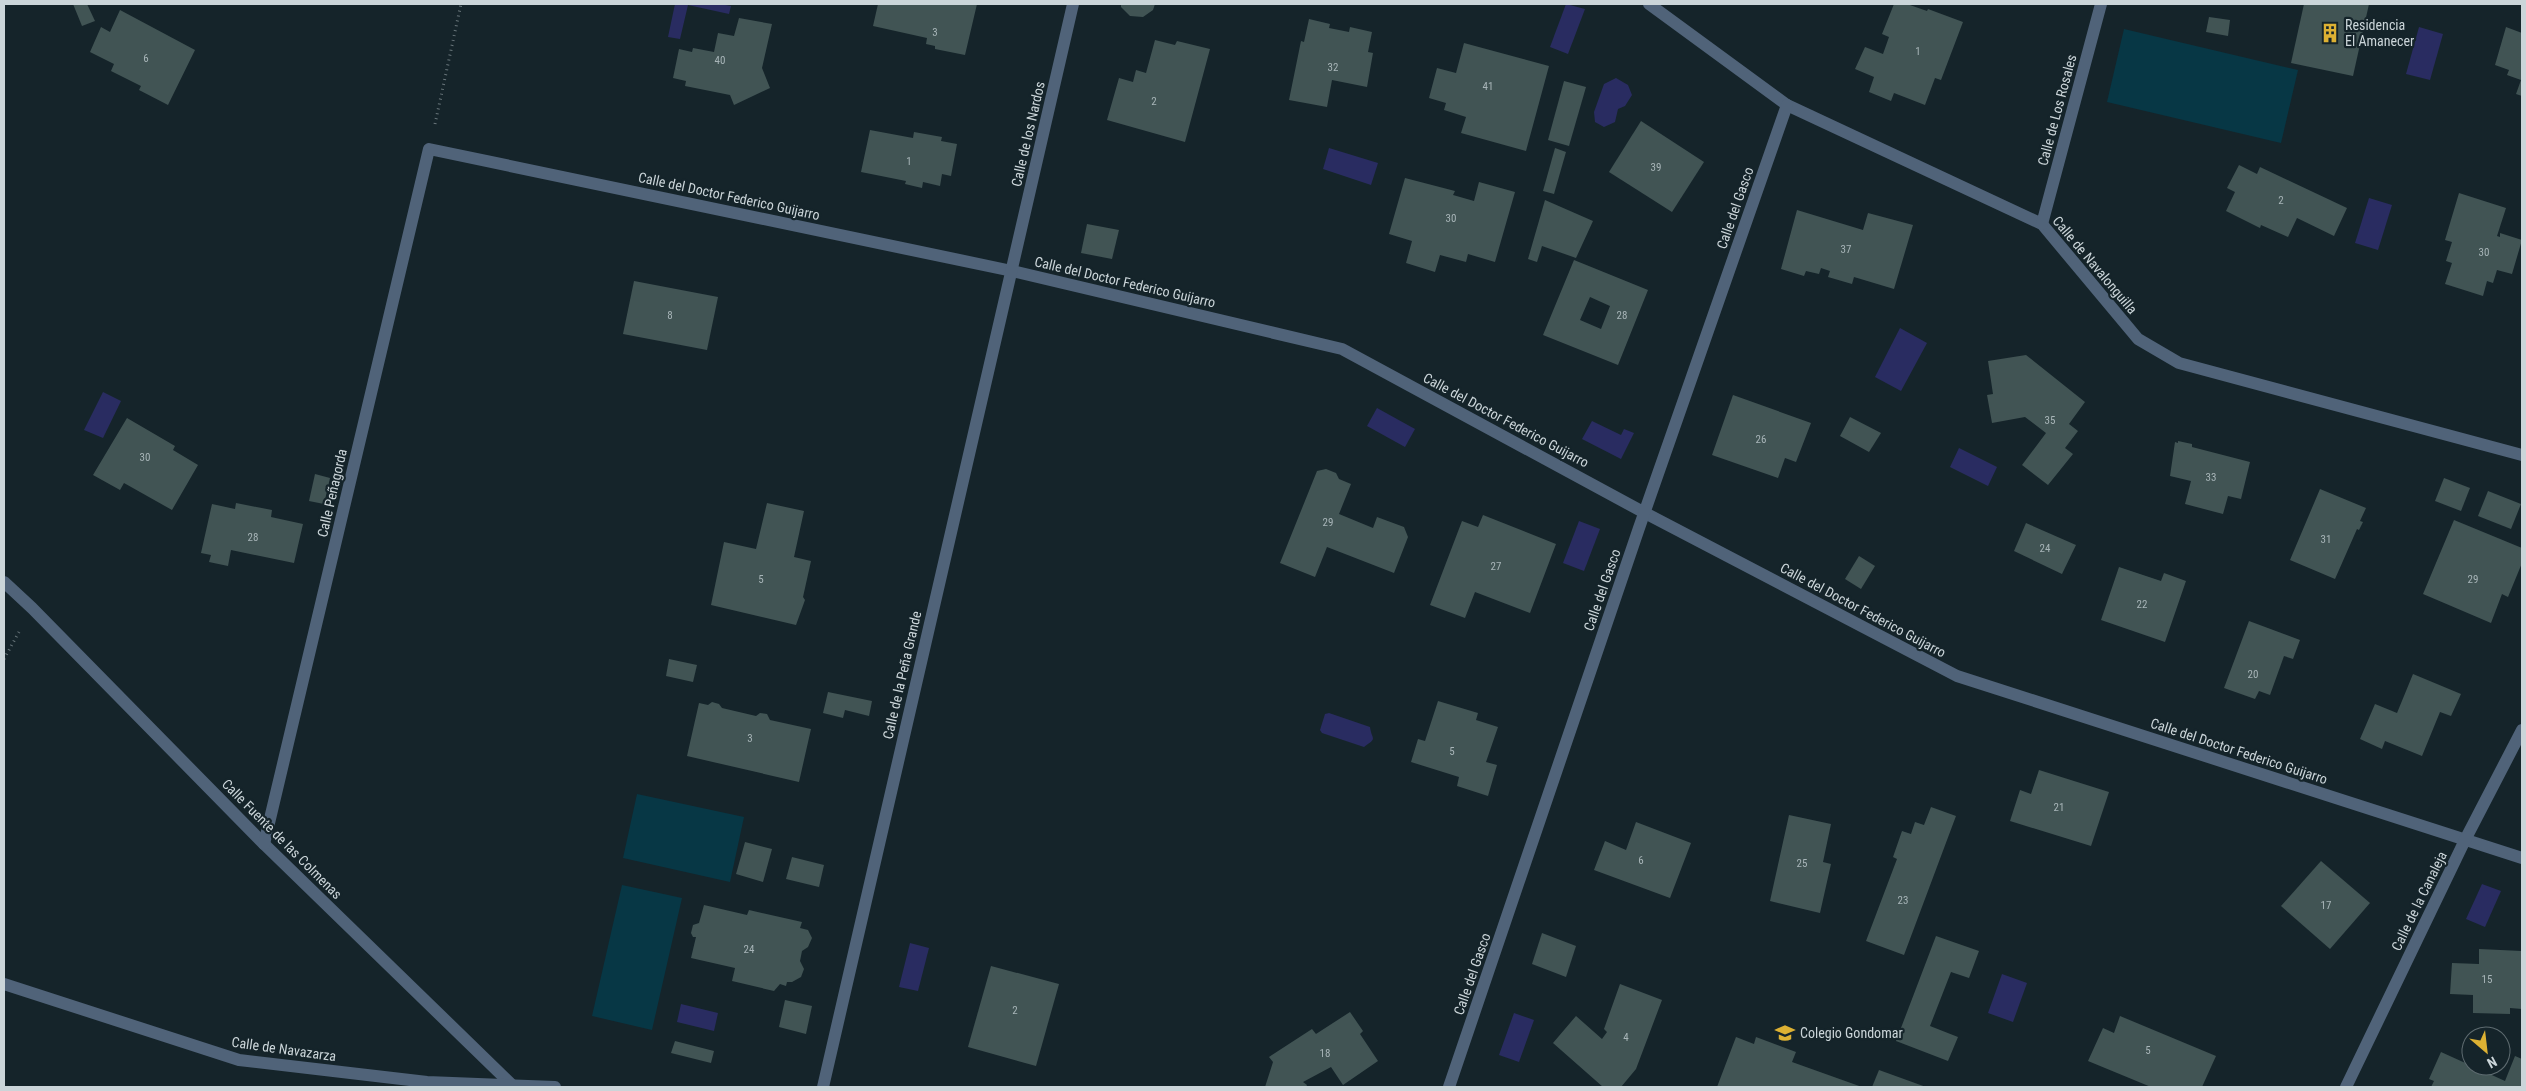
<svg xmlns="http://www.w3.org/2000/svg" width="2526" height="1091" viewBox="0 0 2526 1091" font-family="'Roboto Condensed',sans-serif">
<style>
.green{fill:#073745}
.water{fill:#292c61}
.building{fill:#415454;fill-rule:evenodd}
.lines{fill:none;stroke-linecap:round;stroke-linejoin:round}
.path{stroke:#68757a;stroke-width:3;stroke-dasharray:1 4;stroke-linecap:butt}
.minor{stroke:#506379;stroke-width:12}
.labels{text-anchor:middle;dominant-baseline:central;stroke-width:4.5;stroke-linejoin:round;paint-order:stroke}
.number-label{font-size:11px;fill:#a8b5b8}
.poi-label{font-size:14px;fill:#cbd5d9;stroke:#15242a;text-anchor:start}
.street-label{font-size:14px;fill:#cbd5d9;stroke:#15242a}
</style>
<rect width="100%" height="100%" fill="#15242a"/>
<g class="green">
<polygon points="2124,29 2298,70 2281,143 2107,102"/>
<polygon points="637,794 744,817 730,882 623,858"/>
<polygon points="622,885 682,898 652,1030 592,1016"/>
</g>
<g class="water">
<polygon points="675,4 720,4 731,6 729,14 688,5 680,39 668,37"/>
<polygon points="1566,4 1585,9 1568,54 1550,47"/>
<polygon points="2419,27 2443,34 2430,80 2406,74"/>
<polygon points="1616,78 1628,85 1632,95 1625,106 1618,109 1615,122 1604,127 1595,122 1594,112 1604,84"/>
<polygon points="1329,148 1378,163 1371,185 1323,169"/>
<polygon points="2369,198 2392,205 2378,250 2355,243"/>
<polygon points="1900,328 1927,343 1901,391 1875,377"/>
<polygon points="103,392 121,401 103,438 84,430"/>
<polygon points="1377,408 1415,429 1405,447 1367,426"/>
<polygon points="1592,421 1621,435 1624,429 1634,433 1621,459 1582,439"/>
<polygon points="1959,448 1997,467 1988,486 1950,467"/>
<polygon points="1579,521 1600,529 1584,571 1563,563"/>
<path d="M1329 713 1370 727C1372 741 1378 737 1364 747L1322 733 1320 730 1325 714Z"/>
<polygon points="2482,884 2501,891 2485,927 2466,919"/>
<polygon points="910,943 929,948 918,991 899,987"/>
<polygon points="2002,974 2027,983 2013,1022 1988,1013"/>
<polygon points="681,1004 718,1013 714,1031 677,1022"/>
<polygon points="1514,1013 1534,1020 1519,1062 1499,1055"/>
</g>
<g class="building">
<polygon points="73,4 87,4 95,21 82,26"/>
<polygon points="878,4 977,4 965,55 935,49 935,46 926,44 927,38 873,26"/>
<polygon points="1121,4 1155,4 1153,10 1143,17 1130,16 1121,7"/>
<polygon points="1894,4 1907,4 1927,11 1928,9 1963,22 1941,80 1935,78 1925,105 1894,93 1891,101 1869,92 1874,77 1855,69 1865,47 1883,54 1889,37 1882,34"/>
<polygon points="2304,4 2369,4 2353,76 2291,63"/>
<polygon points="120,10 195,50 168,105 139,90 141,86 111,71 114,64 90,52 101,27 110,32"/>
<polygon points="2209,17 2230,20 2228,36 2206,32"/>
<polygon points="739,18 772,24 762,68 770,88 734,105 730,95 685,86 686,81 673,78 679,49 692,52 693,48 714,52 718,33 734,36"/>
<polygon points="1309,19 1330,24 1329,28 1349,32 1350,27 1372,32 1368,52 1373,53 1367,87 1332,80 1327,107 1289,100 1301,41 1304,42"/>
<polygon points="2506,27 2522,33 2522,96 2516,94 2521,80 2507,75 2509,70 2495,65"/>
<polygon points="1155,40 1175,45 1177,41 1210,49 1185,142 1107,120 1119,78 1133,82 1136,70 1146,73"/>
<polygon points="1464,43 1549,66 1526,151 1461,133 1466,117 1444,110 1446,103 1429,98 1437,68 1456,73"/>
<polygon points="1564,81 1586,87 1569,146 1548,140"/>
<polygon points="1641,121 1704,162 1672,212 1609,172"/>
<polygon points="870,130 913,138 914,132 942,137 941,141 957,144 951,176 942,174 940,186 923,182 922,188 905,184 906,181 861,172"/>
<polygon points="1555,148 1566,152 1554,194 1543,191"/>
<polygon points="2239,165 2257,174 2260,167 2347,208 2334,236 2297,218 2288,237 2261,225 2260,228 2226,211 2235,192 2227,188"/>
<polygon points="1405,178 1455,191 1453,195 1474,201 1479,182 1515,192 1495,262 1468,254 1466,262 1440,255 1435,272 1406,263 1412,241 1389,234"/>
<polygon points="2459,193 2506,208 2497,236 2500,237 2500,233 2522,240 2512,274 2497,270 2493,283 2487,281 2483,296 2445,284 2452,263 2446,261 2452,242 2445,240"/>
<polygon points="1545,200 1593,221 1576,258 1542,246 1537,262 1528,259"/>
<polygon points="1797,210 1863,230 1868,213 1913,225 1894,289 1854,277 1852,284 1828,277 1830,271 1821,268 1819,274 1806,271 1804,276 1781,269"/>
<polygon points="1087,224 1119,230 1112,259 1081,253"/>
<path d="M1574 260 1648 290 1618 365 1543 335ZM1590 297 1610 306 1601 329 1580 320Z"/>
<polygon points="634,281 718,297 707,350 623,334"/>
<polygon points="2026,355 2085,402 2069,424 2078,431 2065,448 2073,454 2048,485 2022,465 2046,433 2025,417 1992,423 1987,395 1993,394 1988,361"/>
<polygon points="1733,395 1811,423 1796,462 1785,458 1778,478 1712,455"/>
<polygon points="1850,417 1881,433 1869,452 1840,436"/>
<polygon points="127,418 175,446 173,450 198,465 172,510 124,483 120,490 93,475"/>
<polygon points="2178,441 2192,444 2192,447 2250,462 2241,499 2228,496 2223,514 2185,504 2191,481 2170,476 2175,442 2178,443"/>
<polygon points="1326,469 1336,473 1339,479 1351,484 1339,514 1373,528 1377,517 1404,527 1408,537 1394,573 1327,547 1315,577 1280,563 1317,471"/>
<polygon points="315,474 330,478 324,504 309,501"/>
<polygon points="2444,478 2470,488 2461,511 2435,501"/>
<polygon points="2320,489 2366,508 2360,521 2363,522 2359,530 2357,529 2335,579 2290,560"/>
<polygon points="2488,491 2521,504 2511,529 2478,516"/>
<polygon points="236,503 272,510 271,517 303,524 294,563 231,550 228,566 209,562 211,555 201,553 212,504 235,509"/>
<polygon points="767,503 804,511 794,557 811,561 803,597 805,600 796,625 711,605 724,542 756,549"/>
<polygon points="1483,515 1556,544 1530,613 1475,592 1465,618 1430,605 1462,521 1478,527"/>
<polygon points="2454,520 2522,548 2522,563 2508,597 2502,594 2491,623 2423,594"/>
<polygon points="2026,523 2076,545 2062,574 2014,551"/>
<polygon points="1859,556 1875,566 1861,589 1845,579"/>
<polygon points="2119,567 2161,581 2164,573 2186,581 2165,642 2101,620"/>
<polygon points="2249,621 2300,640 2293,659 2284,656 2270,695 2259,691 2255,699 2224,688"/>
<polygon points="669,659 697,665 693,682 666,676"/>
<polygon points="2413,674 2461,694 2451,716 2440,712 2422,756 2385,741 2382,749 2360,739 2375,704 2397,713"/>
<polygon points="828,692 872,701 869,716 845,710 843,718 823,713"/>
<polygon points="1438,701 1478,713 1476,720 1498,727 1486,762 1497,765 1488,796 1457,786 1459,777 1411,762 1418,739 1425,741"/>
<polygon points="712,702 719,704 722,708 756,716 760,713 767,714 770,720 811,729 799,782 687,756 699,703 708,705"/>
<polygon points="2039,770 2109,792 2091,846 2010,821 2020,790 2031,794"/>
<polygon points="1931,807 1956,816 1904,955 1866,941 1897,859 1893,857 1902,831 1911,834 1915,822 1924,825"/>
<polygon points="1789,815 1831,824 1823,862 1831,864 1820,913 1770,901"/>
<polygon points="1636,822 1691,843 1670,898 1594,870 1605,841 1626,850"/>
<polygon points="745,842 772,849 763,882 736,874"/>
<polygon points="792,857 824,865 819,887 786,879"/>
<polygon points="2321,861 2370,903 2330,949 2281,906"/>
<polygon points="704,905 747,915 749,910 802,922 800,928 808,930 812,938 808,947 802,951 800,961 804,969 801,977 792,982 787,982 786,986 780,984 774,991 732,981 735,968 691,958 696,937 693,937 691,933 693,925 699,923"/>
<polygon points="1542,933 1576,946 1566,977 1532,964"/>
<polygon points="1936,936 1979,951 1969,978 1951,972 1930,1026 1958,1037 1948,1061 1896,1041"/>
<polygon points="2479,949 2522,951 2522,1009 2510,1008 2510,1014 2473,1013 2473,995 2450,994 2452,963 2479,964"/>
<polygon points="991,966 1059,984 1036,1066 968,1047"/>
<polygon points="1620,984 1662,1000 1636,1069 1621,1087 1603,1087 1553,1043 1576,1016 1602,1039 1607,1032 1604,1029"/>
<polygon points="785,1000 812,1006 806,1034 779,1027"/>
<polygon points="1350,1012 1363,1031 1360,1034 1378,1061 1343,1085 1331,1067 1303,1082 1307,1085 1306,1087 1265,1087 1273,1062 1269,1057 1312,1029 1316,1034"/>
<polygon points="2120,1016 2216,1056 2202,1087 2151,1087 2088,1061 2103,1028 2114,1033"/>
<polygon points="1736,1037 1754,1044 1756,1037 1796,1052 1792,1062 1862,1087 1717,1087"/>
<polygon points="675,1041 714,1051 711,1063 671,1053"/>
<polygon points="2441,1052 2505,1081 2515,1056 2522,1059 2522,1087 2431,1087 2434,1081 2429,1079"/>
<polygon points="1879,1070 1926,1087 1872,1087"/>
</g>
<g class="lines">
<g class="path">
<polyline points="435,124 461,4"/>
<polyline points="4,659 19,632"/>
</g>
<g class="minor">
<polyline points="1649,4 1787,105 2042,224 2138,339 2179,363 2522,455"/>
<polyline points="2042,224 2101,4"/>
<polyline points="4,582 32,608 264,844 511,1084"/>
<polyline points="264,844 429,149 1012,271 1342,349 1645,513 1957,676 2522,858"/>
<polyline points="4,984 239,1060 427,1082 555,1087"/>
<polyline points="823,1087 1073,4"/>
<polyline points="1449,1087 1639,528 1787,105"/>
<polyline points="2346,1087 2465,840 2522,730"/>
</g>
</g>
<defs>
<symbol id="building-bare" viewBox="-9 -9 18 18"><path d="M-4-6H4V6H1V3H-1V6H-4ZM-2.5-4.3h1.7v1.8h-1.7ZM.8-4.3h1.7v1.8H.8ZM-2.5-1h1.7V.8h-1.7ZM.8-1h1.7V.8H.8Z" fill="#ddb133" stroke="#15242a" stroke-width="2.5" paint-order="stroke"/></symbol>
<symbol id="school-bare" viewBox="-9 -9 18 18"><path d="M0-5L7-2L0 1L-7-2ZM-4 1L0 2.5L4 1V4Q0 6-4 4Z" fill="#ddb133" stroke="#15242a" stroke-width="2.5" paint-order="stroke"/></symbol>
</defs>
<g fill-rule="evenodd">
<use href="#building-bare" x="2316" y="19" width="28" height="28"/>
<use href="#school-bare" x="1771" y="1019" width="28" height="28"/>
</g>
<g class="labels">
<g class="number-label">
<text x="935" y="32">3</text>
<text x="1918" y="51">1</text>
<text x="146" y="58">6</text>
<text x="720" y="60">40</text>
<text x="1333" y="67">32</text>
<text x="1488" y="86">41</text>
<text x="1154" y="101">2</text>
<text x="909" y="161">1</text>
<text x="1656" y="167">39</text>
<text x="2281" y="200">2</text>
<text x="1451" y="218">30</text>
<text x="1846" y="249">37</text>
<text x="2484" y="252">30</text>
<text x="670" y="315">8</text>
<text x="1622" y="315">28</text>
<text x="2050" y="420">35</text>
<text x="1761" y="439">26</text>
<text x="145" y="457">30</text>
<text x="2211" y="477">33</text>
<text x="1328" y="522">29</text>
<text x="253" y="537">28</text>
<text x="2326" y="539">31</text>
<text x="2045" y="548">24</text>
<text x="1496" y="566">27</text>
<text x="761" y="579">5</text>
<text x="2473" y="579">29</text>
<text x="2142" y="604">22</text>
<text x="2253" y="674">20</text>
<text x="750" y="738">3</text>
<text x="1452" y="751">5</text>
<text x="2059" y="807">21</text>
<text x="1641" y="860">6</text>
<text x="1802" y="863">25</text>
<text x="1903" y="900">23</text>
<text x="2326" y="905">17</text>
<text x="749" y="949">24</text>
<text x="2487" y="979">15</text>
<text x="1015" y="1010">2</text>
<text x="1626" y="1037">4</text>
<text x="2148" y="1050">5</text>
<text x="1325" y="1053">18</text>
</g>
<g class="poi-label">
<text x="2345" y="25">Residencia<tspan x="2345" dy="16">El Amanecer</tspan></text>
<text x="1800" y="1033">Colegio Gondomar</text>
</g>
<g class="street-label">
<text transform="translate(2057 110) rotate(-75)">Calle de Los Rosales</text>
<text transform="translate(1028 134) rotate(-77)">Calle de los Nardos</text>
<text transform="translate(729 196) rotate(12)">Calle del Doctor Federico Guijarro</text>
<text transform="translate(1735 208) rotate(-71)">Calle del Gasco</text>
<text transform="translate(2095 265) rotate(50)">Calle de Navalonguilla</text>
<text transform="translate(1125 282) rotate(13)">Calle del Doctor Federico Guijarro</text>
<text transform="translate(1506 420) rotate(28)">Calle del Doctor Federico Guijarro</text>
<text transform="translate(332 493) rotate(-77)">Calle Peñagorda</text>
<text transform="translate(1602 590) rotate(-71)">Calle del Gasco</text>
<text transform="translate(1863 610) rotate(28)">Calle del Doctor Federico Guijarro</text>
<text transform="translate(902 675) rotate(-77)">Calle de la Peña Grande</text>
<text transform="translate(2239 751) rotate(18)">Calle del Doctor Federico Guijarro</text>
<text transform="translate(282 839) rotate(45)">Calle Fuente de las Colmenas</text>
<text transform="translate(2419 901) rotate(-64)">Calle de la Canaleja</text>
<text transform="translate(1472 974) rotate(-71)">Calle del Gasco</text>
<text transform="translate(284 1049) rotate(8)">Calle de Navazarza</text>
</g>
</g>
<rect width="2526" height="1091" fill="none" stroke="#cbd5d9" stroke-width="10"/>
<g transform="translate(2486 1051) rotate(152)"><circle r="24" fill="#15242a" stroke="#5e6b70"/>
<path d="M0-4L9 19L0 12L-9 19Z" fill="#ddb133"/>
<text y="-8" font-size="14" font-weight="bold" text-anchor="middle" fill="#cbd5d9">N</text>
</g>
</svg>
